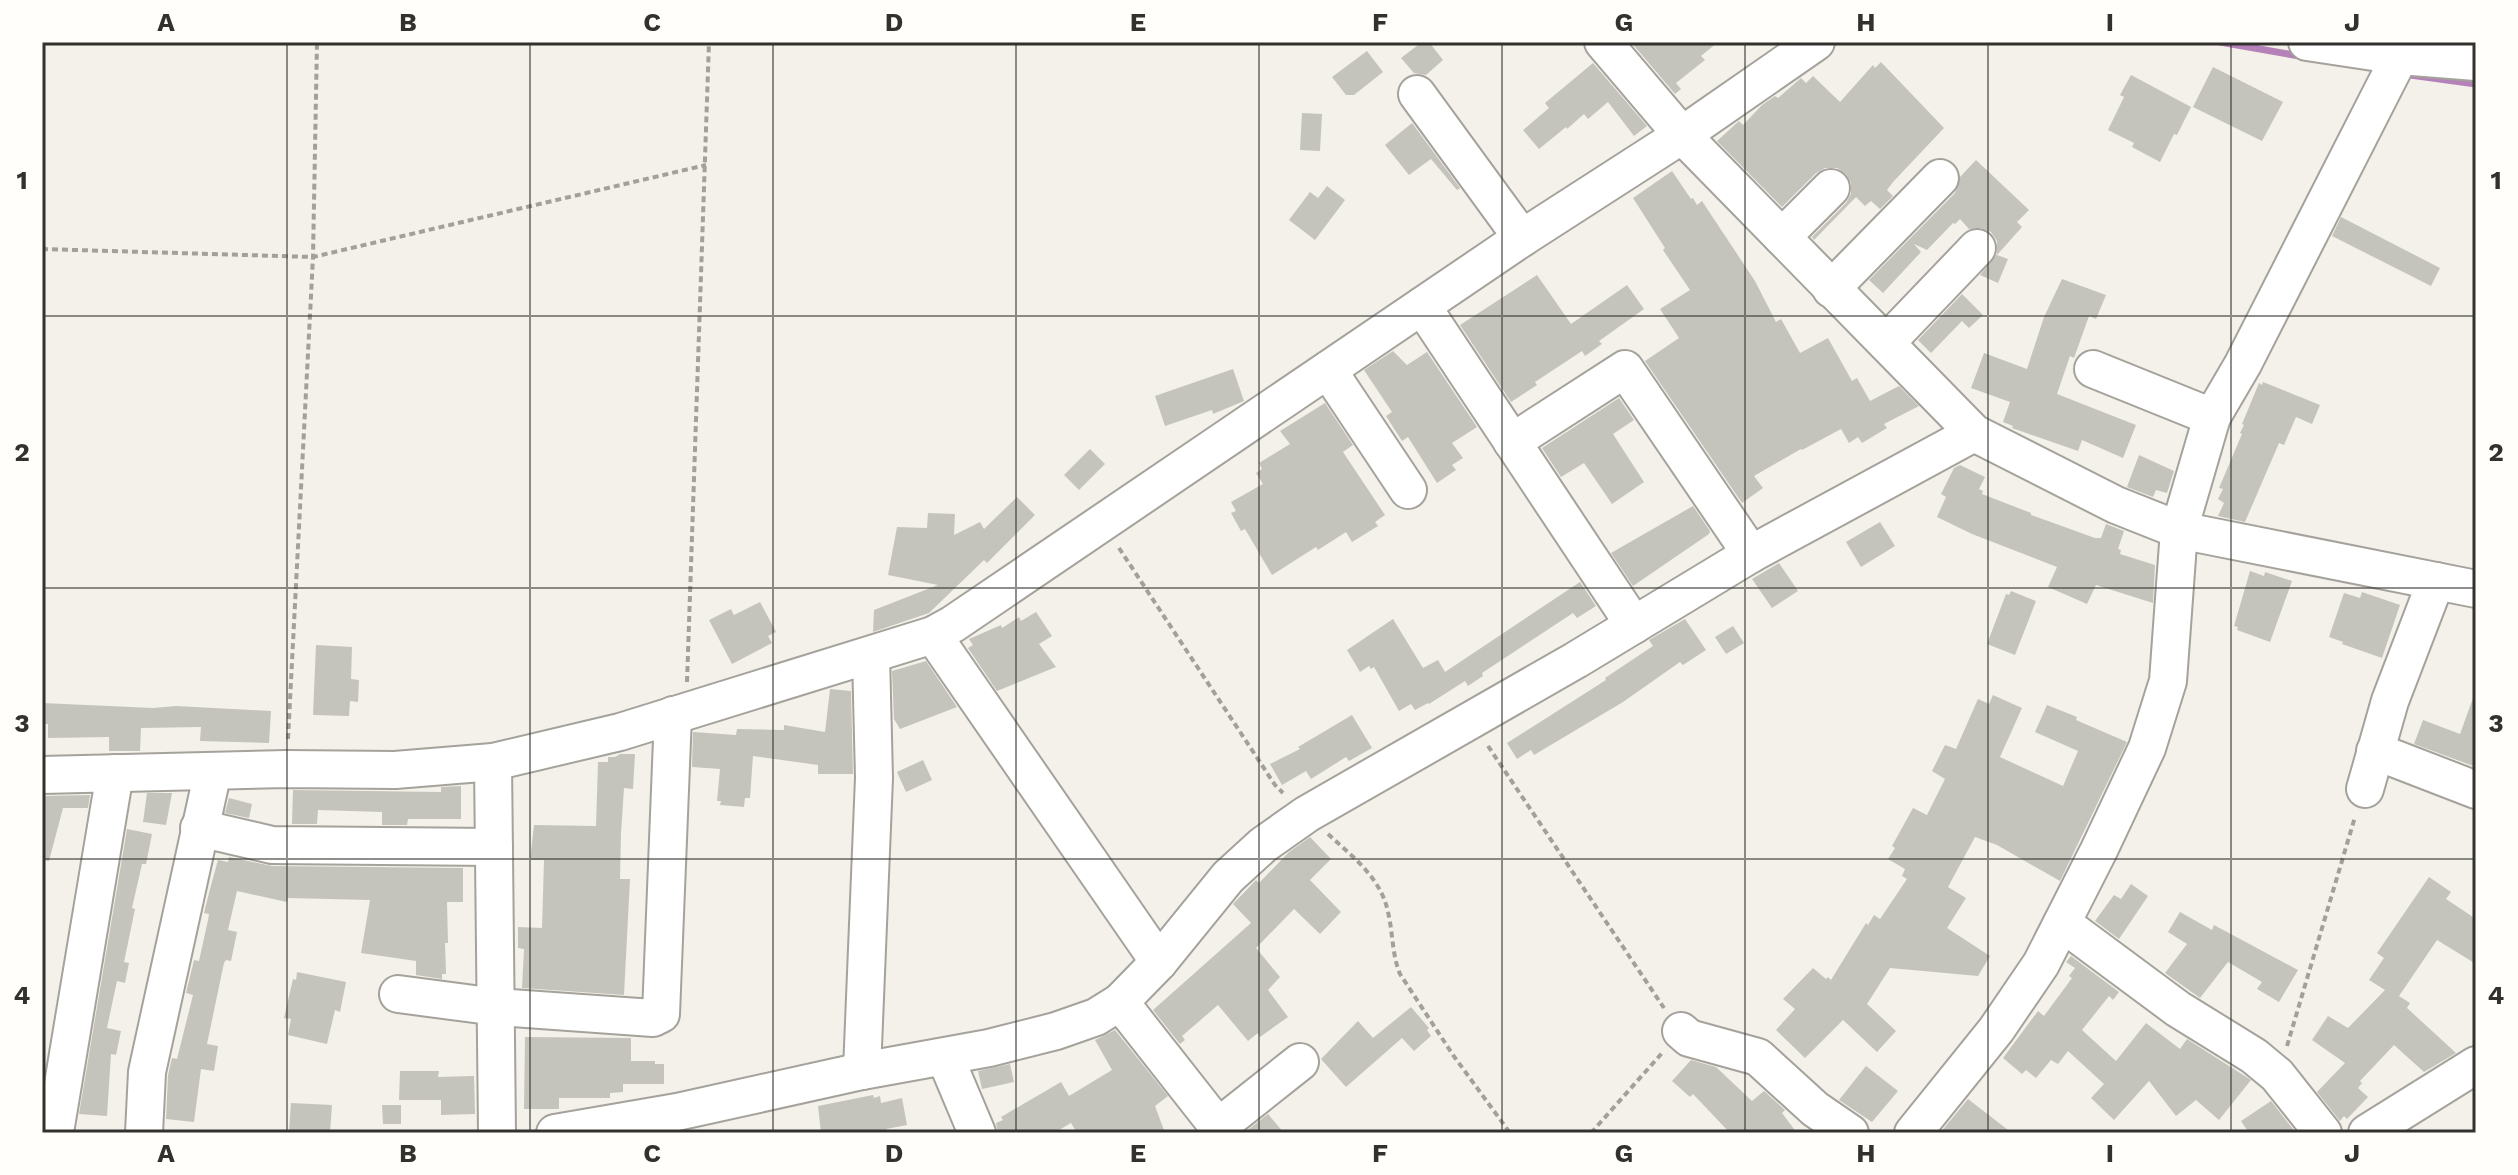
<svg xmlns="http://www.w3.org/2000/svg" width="2518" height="1175" viewBox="0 0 2518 1175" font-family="'Work Sans',sans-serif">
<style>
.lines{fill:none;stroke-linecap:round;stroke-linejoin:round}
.stream{stroke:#b482b9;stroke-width:7}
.building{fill:#c5c4bc}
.minor-casing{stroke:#a4a29b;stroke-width:40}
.path{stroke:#a2a09a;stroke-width:4;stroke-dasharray:6 4;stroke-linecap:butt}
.minor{stroke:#fff;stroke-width:36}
.grid{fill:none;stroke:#32312e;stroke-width:2;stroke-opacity:0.55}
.neatline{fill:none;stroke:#32312e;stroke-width:3}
.grid-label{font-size:26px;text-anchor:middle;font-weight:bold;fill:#32312e}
</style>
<rect width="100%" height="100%" fill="#f3f1e9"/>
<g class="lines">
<g class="stream">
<polyline points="2220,42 2305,57"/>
<polyline points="2403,74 2476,84"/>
</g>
</g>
<g class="building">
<polygon points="1422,42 1429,42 1443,60 1426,75 1414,73 1401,58"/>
<polygon points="1631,42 1718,42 1701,56 1705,60 1676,83 1681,89 1675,94"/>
<polygon points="1367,51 1383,72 1354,95 1346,95 1332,77"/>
<polygon points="1881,62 1944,128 1893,182 1887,190 1893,196 1880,209 1871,201 1865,206 1856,197 1814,240 1812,237 1846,203 1851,194 1851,183 1846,174 1837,168 1825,168 1816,173 1782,207 1717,141 1739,121 1743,125 1762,105 1775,96 1778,98 1801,78 1806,83 1813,76 1840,102 1873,65 1875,68"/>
<polygon points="1593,63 1647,126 1634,136 1608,102 1588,119 1584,114 1567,129 1566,127 1539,149 1523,130 1549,108 1545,103"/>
<polygon points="2213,67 2283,102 2262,141 2193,107"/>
<polygon points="2131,75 2191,107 2177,135 2174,134 2160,162 2132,147 2134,143 2108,130 2124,97 2120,95"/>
<polygon points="1302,113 1322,114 1320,151 1300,150"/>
<polygon points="1412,123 1460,188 1457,190 1431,159 1409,175 1385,145"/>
<polygon points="1976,160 2029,210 2017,222 2022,227 1997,255 2008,259 1998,283 1980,275 1997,254 1997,241 1991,232 1981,228 1969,229 1960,219 1955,224 1953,223 1927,250 1914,244 1921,252 1883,293 1869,280 1955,193 1960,177"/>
<polygon points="1672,171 1691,199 1693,198 1697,205 1702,201 1755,281 1776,322 1781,319 1800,353 1828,338 1852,381 1857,378 1870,401 1899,386 1919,406 1884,424 1887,428 1862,443 1858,437 1849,443 1841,429 1802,450 1801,449 1754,476 1763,488 1742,503 1645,361 1679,338 1660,309 1690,290 1663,250 1665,248 1633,198"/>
<polygon points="1327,186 1345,200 1315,240 1289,220 1310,192 1318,198"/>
<polygon points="2341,217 2440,268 2431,286 2332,236"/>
<polygon points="1537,275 1571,324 1627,285 1644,309 1599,341 1602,344 1585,356 1582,351 1535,382 1537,385 1511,402 1460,325"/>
<polygon points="2062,279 2106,295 2096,319 2089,316 2074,358 2070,356 2057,394 2136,425 2123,458 2082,440 2078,451 2012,428 2013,426 2003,422 2010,402 1971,388 1984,353 2027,369 2044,317"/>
<polygon points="1962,294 1983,315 1969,328 1962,321 1931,353 1918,340"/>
<polygon points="1393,351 1407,365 1427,352 1477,427 1452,443 1463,458 1452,465 1456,470 1437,483 1408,437 1402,441 1386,416 1392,412 1364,370"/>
<polygon points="1233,369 1244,401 1213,414 1212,410 1165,426 1155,396"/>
<polygon points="2263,382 2320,405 2312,424 2296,417 2284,445 2279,443 2245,522 2218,516 2224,503 2218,499 2223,489 2219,488 2242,434 2240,433 2244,425 2242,424 2259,383 2262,385"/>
<polygon points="1619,398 1634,420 1613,434 1644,482 1612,504 1584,463 1561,477 1542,448"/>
<polygon points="1325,403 1353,445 1343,452 1385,515 1375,522 1378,526 1352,542 1346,532 1318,550 1316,547 1272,575 1245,529 1241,531 1231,513 1236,511 1231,502 1263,484 1256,473 1262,469 1259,463 1290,444 1280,431"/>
<polygon points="1090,449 1105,464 1079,490 1064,475"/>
<polygon points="2139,455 2174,471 2167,493 2156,490 2153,497 2127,487"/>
<polygon points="1960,465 1985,477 1979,489 1983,491 1982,494 2031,513 2031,515 2095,538 2101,538 2106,524 2124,531 2118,549 2121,550 2120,554 2155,565 2153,603 2096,585 2087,604 2048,587 2057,567 1972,534 1937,517 1946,497 1941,494 1954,468"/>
<polygon points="1017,497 1035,515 987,563 984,560 929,613 873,632 874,610 938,585 888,575 897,527 927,528 928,513 955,514 954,535 980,522 984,529"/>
<polygon points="1693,506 1710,531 1709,534 1633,586 1611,553"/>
<polygon points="1880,522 1895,546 1861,567 1846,542"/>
<polygon points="1779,563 1798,591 1772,608 1752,579"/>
<polygon points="2250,571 2264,576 2265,572 2292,581 2270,642 2237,630 2238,627 2234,626"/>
<polygon points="1580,582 1596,606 1577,618 1573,613 1482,673 1483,676 1468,686 1465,681 1429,704 1428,703 1415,710 1411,704 1399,711 1374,667 1371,669 1369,666 1360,672 1347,650 1393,619 1423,668 1438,660 1445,672"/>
<polygon points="2011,591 2036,601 2015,655 1987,644 2006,594 2009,595"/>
<polygon points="2362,592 2400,605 2382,658 2342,644 2343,642 2329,637 2344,593 2360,598"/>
<polygon points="760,602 776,632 768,636 772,643 732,664 709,620 731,609 734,615"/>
<polygon points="1036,612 1052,636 1039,644 1056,667 997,691 968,648 973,645 969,639 1001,625 1002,628 1019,617 1021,621"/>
<polygon points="1685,619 1706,650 1683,665 1680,662 1623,702 1534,755 1531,750 1517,759 1507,743 1606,680 1605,678 1653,646 1649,640"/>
<polygon points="1733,626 1744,643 1726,654 1715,637"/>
<polygon points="316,645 352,647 351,679 359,680 358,702 350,701 349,716 313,715"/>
<polygon points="926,661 957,707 900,729 894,719 892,671"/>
<polygon points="830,689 851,691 853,774 818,774 818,765 753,756 750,798 745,798 744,807 720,805 721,801 717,801 720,769 692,767 693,732 736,735 737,729 784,730 784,725 825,732"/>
<polygon points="1993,695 2022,708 2000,757 2063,786 2078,751 2035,732 2047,705 2077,717 2076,720 2127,742 2060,881 1997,845 1975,837 1948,887 1966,898 1947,928 1990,956 1978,976 1890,968 1867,1004 1896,1031 1877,1052 1843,1020 1805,1058 1776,1030 1795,1009 1783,999 1813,968 1826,979 1828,977 1831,980 1866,923 1868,925 1874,915 1880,919 1907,879 1902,876 1905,869 1888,859 1895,848 1892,846 1913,808 1927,815 1945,779 1932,771 1945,745 1956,749 1978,699 1989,704"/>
<polygon points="2473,698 2476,698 2476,767 2414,744 2423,720 2460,734"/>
<polygon points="42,703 153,708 176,706 271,711 269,743 200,741 201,727 141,728 140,751 109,751 109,737 48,738 48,724 42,724"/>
<polygon points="1352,715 1372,748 1349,761 1346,757 1311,779 1306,771 1282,785 1270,764 1300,749 1298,747"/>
<polygon points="620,754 635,754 633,789 624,788 621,833 620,879 630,879 624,995 522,988 524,949 518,948 518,927 542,928 544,860 530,860 534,825 596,826 598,762 608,762 608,757 615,757"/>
<polygon points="923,760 932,780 906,792 897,772"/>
<polygon points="461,786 461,819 408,819 407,825 382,825 382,812 318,810 317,824 292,824 293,790 441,792 441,787"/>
<polygon points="147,793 172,793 166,825 143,822"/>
<polygon points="90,795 88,808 63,808 49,861 42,860 42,796"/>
<polygon points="229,798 252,804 249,818 225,813"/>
<polygon points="127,829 152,834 146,864 142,864 132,908 135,909 124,962 129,963 125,983 117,981 107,1028 121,1031 116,1055 111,1054 107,1116 79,1114"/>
<polygon points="1310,837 1331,859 1310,880 1341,912 1320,934 1294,909 1256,948 1280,977 1268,990 1288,1017 1260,1037 1258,1033 1248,1041 1218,1005 1182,1036 1185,1040 1180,1044 1153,1010 1251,923 1233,904 1256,880 1259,883 1289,852"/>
<polygon points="229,857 272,866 463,868 463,902 447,902 448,943 445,943 446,974 442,974 442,979 416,975 416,961 361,953 370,900 288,898 287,902 237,891 228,930 237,932 231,961 226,960 224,963 207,1044 218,1046 214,1071 201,1069 194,1122 166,1119 168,1075 172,1058 177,1059 193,995 186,993 194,960 199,961 208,920 209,914 204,913 210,889 218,860 228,862"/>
<polygon points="2429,877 2451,892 2446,899 2476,919 2476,964 2437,940 2399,996 2410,1003 2407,1008 2456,1053 2424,1072 2394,1045 2360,1081 2362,1083 2358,1088 2368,1097 2347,1119 2344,1116 2340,1121 2317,1092 2345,1063 2312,1040 2328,1016 2348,1028 2385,990 2369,980 2384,958 2377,953"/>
<polygon points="2131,884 2148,896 2119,939 2095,921 2114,895 2121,899"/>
<polygon points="2180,912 2212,930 2214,925 2298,970 2279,1002 2257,989 2262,982 2228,962 2200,998 2165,973 2187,944 2168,932"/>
<polygon points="2071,956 2119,992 2113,1000 2109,996 2082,1030 2116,1061 2146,1023 2180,1049 2187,1039 2251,1080 2219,1120 2196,1100 2176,1116 2149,1081 2114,1120 2091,1098 2104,1084 2068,1051 2058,1064 2051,1060 2036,1078 2026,1070 2022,1074 2003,1058 2038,1011 2044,1016 2072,978 2069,976 2075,968 2066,962"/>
<polygon points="297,972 346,982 340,1012 335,1010 327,1044 288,1035 291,1019 284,1018 293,979 296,980"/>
<polygon points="1411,1007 1429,1028 1427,1030 1431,1036 1414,1051 1402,1038 1346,1087 1321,1059 1358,1021 1373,1038"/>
<polygon points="1115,1030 1168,1096 1155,1106 1165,1133 1077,1133 1071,1123 1054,1133 998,1133 996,1123 1003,1120 1001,1117 1061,1082 1069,1096 1112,1070 1095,1040"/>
<polygon points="525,1037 631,1038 631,1061 655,1061 655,1064 664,1064 664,1084 623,1084 623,1092 610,1093 610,1098 559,1098 559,1109 524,1109"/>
<polygon points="1691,1060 1716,1067 1752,1101 1764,1091 1785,1110 1782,1113 1797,1133 1730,1133 1693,1094 1690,1097 1672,1081"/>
<polygon points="1010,1064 1014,1082 982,1089 978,1071"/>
<polygon points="1866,1066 1898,1091 1872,1122 1839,1100"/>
<polygon points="400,1071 439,1071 438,1077 474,1076 475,1114 441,1115 441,1100 399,1100"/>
<polygon points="873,1095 874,1098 880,1096 881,1103 902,1098 907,1125 886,1129 887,1133 821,1133 818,1106"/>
<polygon points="1968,1099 2012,1133 1940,1133"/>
<polygon points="2271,1101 2296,1133 2249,1133 2241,1121"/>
<polygon points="291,1103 332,1105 330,1133 289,1133"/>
<polygon points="382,1105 401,1105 401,1124 383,1124"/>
<polygon points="1268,1114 1284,1133 1244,1133"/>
</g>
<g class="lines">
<defs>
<g id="minor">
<polyline points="1603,42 1682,135 1974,433 2116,505 2179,530 2476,589"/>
<polyline points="2307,42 2400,56 2476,62"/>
<polyline points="1417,94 1522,238"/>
<polyline points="1782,237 1831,188"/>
<polyline points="1831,289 1940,178"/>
<polyline points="1422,306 1634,625"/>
<polyline points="1886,343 1977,248"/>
<polyline points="2093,369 2212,417"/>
<polyline points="1328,370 1408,490"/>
<polyline points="1512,442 1625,369 1751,554"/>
<polyline points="933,635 1159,962"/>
<polyline points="2375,751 2476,790"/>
<polyline points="493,762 497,1133"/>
<polyline points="42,775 286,769 395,770 493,762 620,732 933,635 953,624 1522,238 1682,135 1816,42"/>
<polyline points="2365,789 2390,701 2436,581"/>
<polyline points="199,828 272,845 494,847"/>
<polyline points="2062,923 2178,1009 2254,1056 2277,1075 2323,1133"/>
<polyline points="398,994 497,1007 653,1018 661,1014 673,715"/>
<polyline points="1120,1002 1223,1133"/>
<polyline points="1681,1031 1689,1038 1758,1057 1815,1109 1850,1133"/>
<polyline points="945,1057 977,1133"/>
<polyline points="862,1071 874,778 871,655"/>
<polyline points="1218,1127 1300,1062"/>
<polyline points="55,1132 115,773"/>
<polyline points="144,1133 147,1072 213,771"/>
<polyline points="555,1133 677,1112 862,1071 989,1048 1056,1031 1096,1017 1120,1002 1159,962 1228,877 1263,845 1307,814 1576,660 1751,554 1974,433"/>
<polyline points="1913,1133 1996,1030 2041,964 2099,850 2147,748 2168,681 2179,530 2212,417 2243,364 2400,56"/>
<polyline points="2367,1133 2476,1065"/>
</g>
</defs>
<use href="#minor" class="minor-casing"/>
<g class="path">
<polyline points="42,249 313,257 706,165"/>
<polyline points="1119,548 1275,785 1283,793"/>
<polyline points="687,682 709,42"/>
<polyline points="288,739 313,257 317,42"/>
<polyline points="1488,746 1664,1008"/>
<path d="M1328 834C1353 857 1381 878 1388 912 1393 933 1392 955 1400 974L1453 1055 1510 1133"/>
<polyline points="2287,1046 2355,817"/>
<polyline points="1591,1133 1663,1052"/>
</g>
<use href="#minor" class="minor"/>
</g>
<path class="grid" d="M287 42V1133M530 42V1133M773 42V1133M1016 42V1133M1259 42V1133M1502 42V1133M1745 42V1133M1988 42V1133M2231 42V1133M42 316H2476M42 588H2476M42 859H2476"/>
<rect width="2518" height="1175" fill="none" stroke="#fffefb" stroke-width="88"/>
<rect x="44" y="44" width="2430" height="1087" class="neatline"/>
<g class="grid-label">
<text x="166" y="31">A</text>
<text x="408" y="31">B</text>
<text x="652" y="31">C</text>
<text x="894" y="31">D</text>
<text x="1138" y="31">E</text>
<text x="1380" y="31">F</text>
<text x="1624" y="31">G</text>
<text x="1866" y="31">H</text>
<text x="2110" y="31">I</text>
<text x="2352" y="31">J</text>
<text x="22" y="189">1</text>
<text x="2496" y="189">1</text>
<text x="22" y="461">2</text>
<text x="2496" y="461">2</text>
<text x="22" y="732">3</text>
<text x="2496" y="732">3</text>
<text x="22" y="1004">4</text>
<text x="2496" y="1004">4</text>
<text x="166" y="1162">A</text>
<text x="408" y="1162">B</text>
<text x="652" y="1162">C</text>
<text x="894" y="1162">D</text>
<text x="1138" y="1162">E</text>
<text x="1380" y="1162">F</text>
<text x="1624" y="1162">G</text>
<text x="1866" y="1162">H</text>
<text x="2110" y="1162">I</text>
<text x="2352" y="1162">J</text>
</g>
</svg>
